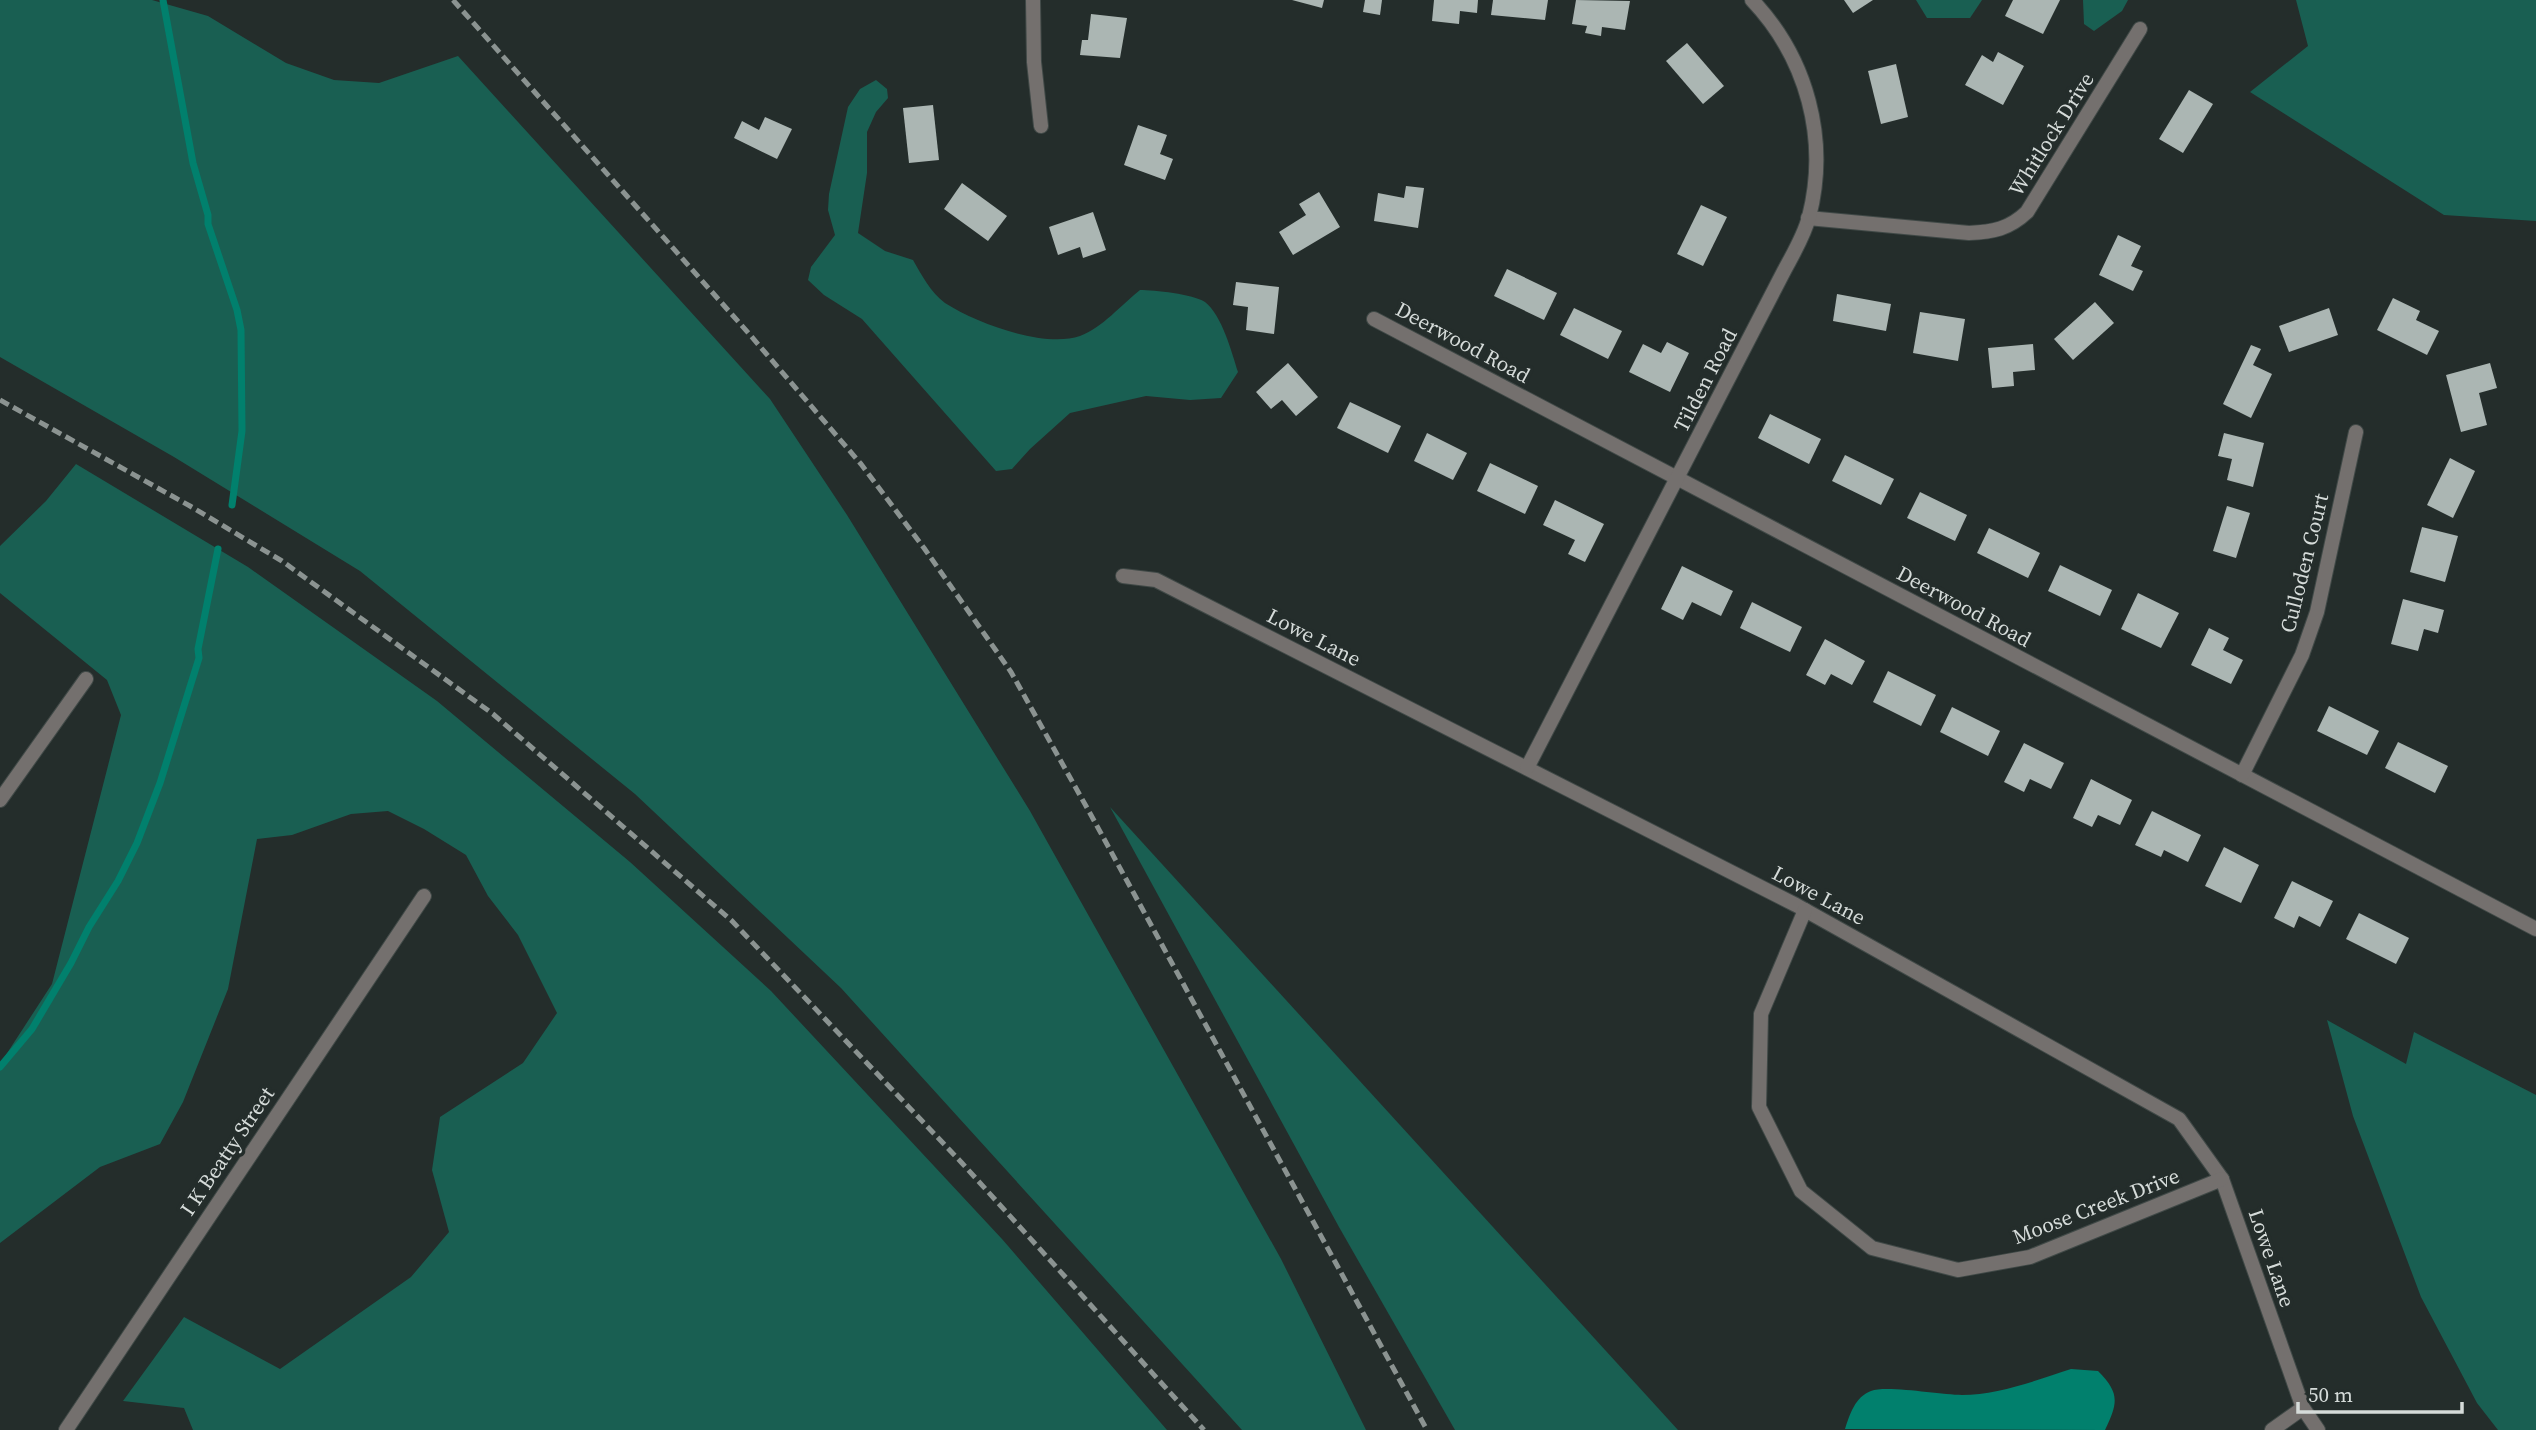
<svg xmlns="http://www.w3.org/2000/svg" width="2536" height="1430" viewBox="0 0 2536 1430" font-family="'Source Serif 4',serif">
<style>
.green{fill:#195f52}
.water{fill:#01806d}
.lines{fill:none;stroke-linecap:round;stroke-linejoin:round}
.stream{stroke:#01806d;stroke-width:7}
.building{fill:#abb6b3}
.minor-casing{stroke:#404947;stroke-width:16}
.minor{stroke:#74706e;stroke-width:14}
.rail{stroke:#8b9391;stroke-width:5;stroke-dasharray:10 5;stroke-linecap:butt}
.labels{text-anchor:middle;dominant-baseline:central;stroke-width:7;stroke-linejoin:round;paint-order:stroke}
.street-label{font-size:21px;fill:#d5dbd9;stroke:#242d2b}
</style>
<rect width="100%" height="100%" fill="#242d2b"/>
<g class="green">
<polygon points="0,0 152,0 208,16 286,63 334,80 379,83 458,56 770,399 847,515 1030,811 1281,1259 1366,1430 1242,1430 841,988 635,794 360,571 174,457 0,357"/>
<polygon points="1916,0 1982,0 1970,18 1927,18"/>
<polygon points="2083,0 2128,0 2122,11 2094,31 2084,24"/>
<polygon points="2296,0 2536,0 2536,221 2444,215 2250,92 2308,46"/>
<path d="M876 80 887 89 888 98 876 112 867 132V173L858 233 885 251 913 260C921 274 931 293 945 303 978 324 1044 348 1080 336 1102 328 1121 305 1140 290 1154 290 1193 294 1205 302 1222 315 1232 353 1238 372L1221 398 1190 400 1146 396 1070 413 1030 449 1012 469 996 471 862 319 824 295 808 280 811 267 835 235 828 210 829 194 848 107 860 89Z"/>
<polygon points="76,464 248,567 437,701 630,862 771,991 1002,1239 1167,1430 193,1430 184,1408 123,1401 184,1317 280,1369 411,1277 449,1232 432,1170 440,1117 523,1063 557,1013 518,935 488,896 466,855 424,829 388,811 351,814 292,835 257,839 228,989 183,1102 160,1144 100,1167 0,1243 0,1064 52,984 121,715 107,680 0,593 0,546 46,501"/>
<polygon points="1110,807 1678,1430 1455,1430 1339,1227"/>
<polygon points="2327,1020 2406,1064 2414,1032 2536,1095 2536,1430 2498,1430 2477,1403 2421,1297 2353,1116"/>
</g>
<path class="water" d="M2071 1369 2098 1371C2120 1393 2118 1403 2105 1430L1845 1429C1850 1414 1855 1397 1871 1391 1887 1385 1940 1395 1962 1395 1997 1395 2038 1380 2071 1369Z"/>
<g class="lines">
<g class="stream">
<polyline points="163,0 193,163 208,215 208,224 237,310 241,330 242,431 232,505"/>
<polyline points="0,1067 32,1029 71,963 89,927 118,881 137,843 160,783 199,658 198,649 218,549"/>
</g>
</g>
<g class="building">
<polygon points="1292,0 1324,0 1322,8"/>
<polygon points="1365,0 1382,0 1380,15 1363,12"/>
<polygon points="1434,0 1478,0 1477,13 1460,11 1459,24 1432,21"/>
<polygon points="1493,0 1548,0 1545,20 1491,15"/>
<polygon points="1576,0 1630,1 1625,30 1602,27 1601,36 1585,33 1587,26 1572,24"/>
<polygon points="1844,0 1873,0 1853,13"/>
<polygon points="2013,0 2060,0 2043,34 2005,16"/>
<polygon points="1091,14 1127,18 1120,58 1080,55 1082,40 1088,40"/>
<polygon points="1687,43 1724,86 1703,104 1666,61"/>
<polygon points="1998,52 2024,66 2003,105 1965,85 1982,55 1993,62"/>
<polygon points="1896,64 1908,117 1881,124 1868,71"/>
<polygon points="2189,90 2213,104 2183,153 2159,139"/>
<polygon points="933,105 939,160 909,163 903,108"/>
<polygon points="765,117 792,129 777,159 734,138 742,121 759,130"/>
<polygon points="1138,125 1167,135 1160,154 1173,159 1165,180 1124,165"/>
<polygon points="962,183 1007,216 988,241 944,209"/>
<polygon points="1406,186 1424,188 1418,228 1374,221 1378,193 1404,198"/>
<polygon points="1319,192 1340,227 1293,255 1279,232 1306,215 1299,204"/>
<polygon points="1701,205 1727,217 1703,266 1677,254"/>
<polygon points="1093,212 1106,250 1083,258 1080,247 1058,255 1049,227"/>
<polygon points="2118,235 2141,246 2131,266 2143,271 2133,291 2099,275"/>
<polygon points="1507,269 1557,293 1544,320 1494,296"/>
<polygon points="1236,282 1279,287 1274,334 1246,330 1248,307 1233,305"/>
<polygon points="1837,294 1891,304 1886,331 1833,321"/>
<polygon points="2393,298 2420,311 2416,320 2439,331 2427,355 2377,330"/>
<polygon points="2095,302 2114,323 2073,360 2054,339"/>
<polygon points="1574,308 1622,331 1608,359 1560,335"/>
<polygon points="2329,308 2338,335 2289,352 2279,326"/>
<polygon points="1920,312 1965,319 1958,361 1913,353"/>
<polygon points="1667,342 1689,353 1670,392 1629,372 1643,344 1661,353"/>
<polygon points="2033,344 2035,370 2013,372 2014,386 1992,388 1988,348"/>
<polygon points="2251,345 2261,349 2253,365 2272,374 2251,418 2223,404"/>
<polygon points="1288,363 1318,397 1296,416 1282,400 1271,409 1256,392"/>
<polygon points="2490,363 2497,388 2479,393 2487,425 2461,432 2446,375"/>
<polygon points="1350,402 1401,426 1388,453 1337,428"/>
<polygon points="1770,414 1821,439 1809,464 1758,438"/>
<polygon points="1427,433 1467,453 1453,480 1414,461"/>
<polygon points="2224,433 2264,443 2253,487 2227,480 2232,459 2218,456"/>
<polygon points="1845,455 1894,479 1881,505 1832,481"/>
<polygon points="2450,458 2475,471 2453,518 2427,505"/>
<polygon points="1490,463 1538,486 1525,514 1477,491"/>
<polygon points="1920,492 1967,515 1955,541 1907,518"/>
<polygon points="1555,500 1604,524 1585,562 1568,554 1575,540 1543,525"/>
<polygon points="2227,506 2250,513 2236,558 2213,551"/>
<polygon points="2422,527 2458,536 2445,582 2410,572"/>
<polygon points="1989,528 2040,553 2028,578 1977,553"/>
<polygon points="2060,565 2112,590 2100,616 2048,591"/>
<polygon points="1682,566 1733,591 1721,616 1692,602 1683,620 1661,609"/>
<polygon points="2138,593 2179,613 2161,648 2121,629"/>
<polygon points="2403,599 2444,610 2438,633 2424,629 2418,651 2391,644"/>
<polygon points="1752,602 1802,627 1790,652 1740,628"/>
<polygon points="2209,628 2229,638 2223,650 2243,660 2231,684 2191,665"/>
<polygon points="1825,639 1865,661 1852,685 1831,674 1825,685 1806,675"/>
<polygon points="1888,671 1936,695 1921,726 1873,702"/>
<polygon points="2329,706 2379,731 2367,755 2317,731"/>
<polygon points="1952,707 2000,731 1988,756 1940,732"/>
<polygon points="2398,742 2448,766 2435,793 2385,768"/>
<polygon points="2024,743 2064,763 2051,789 2030,779 2024,792 2004,782"/>
<polygon points="2091,779 2132,800 2120,825 2098,815 2092,827 2073,818"/>
<polygon points="2152,811 2201,835 2188,862 2164,850 2161,857 2135,845"/>
<polygon points="2224,847 2259,865 2241,903 2205,886"/>
<polygon points="2292,881 2333,901 2320,927 2299,916 2294,928 2274,918"/>
<polygon points="2359,913 2409,938 2396,964 2346,939"/>
</g>
<g class="lines">
<defs>
<g id="minor">
<polyline points="1033,0 1034,62 1041,126"/>
<path d="M1808 218 1969 233C1993 232 2009 229 2027 212L2140 29"/>
<polyline points="1374,319 2536,929"/>
<polyline points="1123,576 1156,580 1796,905 2179,1119 2222,1179 2303,1408 2318,1430"/>
<path d="M1527 768 1784 271C1793 254 1804 236 1809 217 1829 139 1807 58 1752 0"/>
<polyline points="2242,775 2302,655 2317,612 2356,432"/>
<polyline points="0,800 86,679"/>
<polyline points="1805,910 1761,1014 1759,1107 1801,1191 1872,1248 1958,1270 2030,1257 2222,1179"/>
<polyline points="66,1430 424,896"/>
<polyline points="2272,1430 2303,1408"/>
</g>
</defs>
<use href="#minor" class="minor-casing"/>
<use href="#minor" class="minor"/>
<g class="rail">
<polyline points="453,0 751,336 861,464 924,548 1011,672 1091,815 1427,1430"/>
<polyline points="0,400 190,506 282,561 493,714 732,921 961,1162 1204,1430"/>
</g>
</g>
<g class="labels">
<g class="street-label">
<text transform="translate(2051 134) rotate(-58)">Whitlock Drive</text>
<text transform="translate(1463 342) rotate(28)">Deerwood Road</text>
<text transform="translate(1705 380) rotate(-63)">Tilden Road</text>
<text transform="translate(2304 563) rotate(-76)">Culloden Court</text>
<text transform="translate(1964 606) rotate(28)">Deerwood Road</text>
<text transform="translate(1314 637) rotate(27)">Lowe Lane</text>
<text transform="translate(1819 895) rotate(28)">Lowe Lane</text>
<text transform="translate(227 1151) rotate(-56)">I K Beatty Street</text>
<text transform="translate(2096 1206) rotate(-21)">Moose Creek Drive</text>
<text transform="translate(2272 1258) rotate(71)">Lowe Lane</text>
</g>
</g>
<path d="M2298 1402v10h164v-10" fill="none" stroke="#d5dbd9" stroke-width="3.5"/>
<text x="2308" y="1402" font-size="21" fill="#d5dbd9" stroke="#242d2b" stroke-width="5" paint-order="stroke">50 m</text>
</svg>
